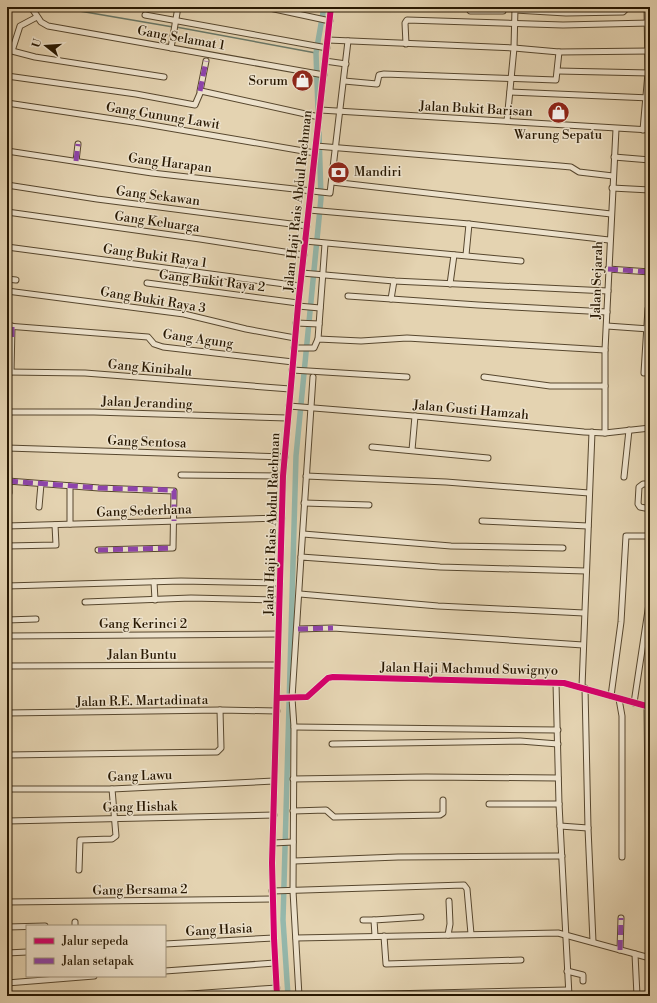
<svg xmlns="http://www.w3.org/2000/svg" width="657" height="1003" viewBox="0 0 657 1003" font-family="'Libre Bodoni',serif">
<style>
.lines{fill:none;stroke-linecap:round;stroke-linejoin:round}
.stream{stroke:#697868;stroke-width:1.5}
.canal{stroke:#95b8ac;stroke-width:5.5}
.minor-casing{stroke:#57472e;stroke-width:7}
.minor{stroke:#ede2cc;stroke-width:5}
.quiet{stroke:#8e44ad;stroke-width:5;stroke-dasharray:10 5;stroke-linecap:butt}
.cycleway-casing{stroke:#ede2cc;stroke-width:8}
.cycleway{stroke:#d6006c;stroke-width:6}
.labels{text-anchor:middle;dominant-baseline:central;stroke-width:3;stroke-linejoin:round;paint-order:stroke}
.street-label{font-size:13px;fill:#281802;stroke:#ede2cc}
.poi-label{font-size:13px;fill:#281802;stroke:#ede2cc;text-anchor:end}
</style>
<rect width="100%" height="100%" fill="#e4d3b1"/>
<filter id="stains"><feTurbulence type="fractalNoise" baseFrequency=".005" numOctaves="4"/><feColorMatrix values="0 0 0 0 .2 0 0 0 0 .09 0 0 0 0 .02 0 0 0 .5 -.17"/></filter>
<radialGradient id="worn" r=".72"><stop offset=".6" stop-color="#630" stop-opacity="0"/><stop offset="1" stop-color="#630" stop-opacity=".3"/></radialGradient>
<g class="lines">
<g class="stream">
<polyline points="56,7 173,27"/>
<polyline points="176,27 316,53"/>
</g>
<g class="canal">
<polyline points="318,110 316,53 324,7"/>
<polyline points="288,996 283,920 296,456 321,198 319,133"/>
</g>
<defs>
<g id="minor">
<polyline points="31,7 41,22 48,26 324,75"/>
<polyline points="265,7 330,21"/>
<polyline points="468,7 470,11 503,11"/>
<polyline points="515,10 566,13 623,12 628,7"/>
<polyline points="145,15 327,48"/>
<polyline points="37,17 20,26 12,51 35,57 164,77"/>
<polyline points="328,40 514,48 559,52 650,51"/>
<polyline points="406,44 405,23 407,20 563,25 650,23"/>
<polyline points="171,48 178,7"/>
<polyline points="325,61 346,64"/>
<polyline points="558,71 650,73"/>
<polyline points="7,76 136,94 195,105 201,91 319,117"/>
<polyline points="344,81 377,84 379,75 384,74 556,80 559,52"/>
<polyline points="200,91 206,61"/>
<polyline points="510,92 650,98"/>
<polyline points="7,103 140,123 315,153"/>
<polyline points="320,110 650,130"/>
<polyline points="507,121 514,48 515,8"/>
<polyline points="643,130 648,73 647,7"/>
<polyline points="316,146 560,166 571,167 579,172 613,176"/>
<polyline points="7,151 152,173 330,193 348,41"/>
<polyline points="614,157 650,160"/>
<polyline points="76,161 78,144"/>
<polyline points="332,182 611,214"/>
<polyline points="7,185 97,199 307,226"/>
<polyline points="612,188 650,190"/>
<polyline points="309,210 469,224 609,240"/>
<polyline points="7,212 200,239 304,255"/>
<polyline points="305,241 521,261"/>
<polyline points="7,247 300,286"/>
<polyline points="466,255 469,224"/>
<polyline points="608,269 650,272"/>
<polyline points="302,273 394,281 608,291"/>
<polyline points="7,279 16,280"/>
<polyline points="147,283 298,303"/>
<polyline points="450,284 454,255"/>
<polyline points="7,291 184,314 246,329 295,338"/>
<polyline points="348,296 478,305 607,312"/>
<polyline points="391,299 394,281"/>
<polyline points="298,306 320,308"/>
<polyline points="296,323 319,324"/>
<polyline points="7,326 148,337 154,344 163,347 293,362"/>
<polyline points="607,326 649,329"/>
<polyline points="318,339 325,244"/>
<polyline points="294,348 314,348 318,339 361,341 407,338 605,350"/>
<polyline points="292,370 407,377"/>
<polyline points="7,372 85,373 290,389"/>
<polyline points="11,372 12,326"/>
<polyline points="644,373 648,309"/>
<polyline points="484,377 550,386 605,386"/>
<polyline points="289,406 426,417 584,432 605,433 650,428"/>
<polyline points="7,412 94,412 287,418"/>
<polyline points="605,433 605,350 616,129"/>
<polyline points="372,447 488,458"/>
<polyline points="7,448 285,457"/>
<polyline points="412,450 415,416"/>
<polyline points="181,475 283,476"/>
<polyline points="306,476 446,482 589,493"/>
<polyline points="624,477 629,430"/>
<polyline points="8,481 99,488 174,491 173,548 98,550"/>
<polyline points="650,484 643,484 639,487 638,504 640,507 650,509"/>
<polyline points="70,486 70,524"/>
<polyline points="7,495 9,493 8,412"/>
<polyline points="304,503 369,505"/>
<polyline points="39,507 41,484"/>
<polyline points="482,521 588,526"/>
<polyline points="7,526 282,518"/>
<polyline points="303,534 451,546 563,548"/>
<polyline points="7,546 56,545 55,525"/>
<polyline points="301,557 313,377"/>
<polyline points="154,582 155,600"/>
<polyline points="7,586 181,581 280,583"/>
<polyline points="300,594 438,606 584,613"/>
<polyline points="85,602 191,598 279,600"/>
<polyline points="7,620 36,619"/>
<polyline points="298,629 333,628 583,645"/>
<polyline points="7,636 278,634"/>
<polyline points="7,666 277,665"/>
<polyline points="556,683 559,804 569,996"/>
<polyline points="582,687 592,432"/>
<polyline points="585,688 588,828 593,942"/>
<polyline points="611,696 621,622 626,536 650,536"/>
<polyline points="277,698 307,697 328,678 333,677 564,683 650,707"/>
<polyline points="619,699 622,716 622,857"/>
<polyline points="634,703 650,597"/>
<polyline points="647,706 650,958"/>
<polyline points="7,713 220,710 277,711"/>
<polyline points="294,727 558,730"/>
<polyline points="332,744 520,741 558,744"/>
<polyline points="7,755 217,752 221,748 220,710"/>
<polyline points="293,779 426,777 558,778"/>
<polyline points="7,789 112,789 274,781"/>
<polyline points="489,804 559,804"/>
<polyline points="293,811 326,810 334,817 440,815 443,813 443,800"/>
<polyline points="7,821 274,815"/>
<polyline points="7,822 8,789"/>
<polyline points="560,826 588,828"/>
<polyline points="273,843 293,842"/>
<polyline points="294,861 398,857 562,856"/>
<polyline points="79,870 80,840 112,839 116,836 112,789"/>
<polyline points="272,891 464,885 467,889 471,934"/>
<polyline points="7,902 272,899"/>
<polyline points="363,920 374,920"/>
<polyline points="75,922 75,926"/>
<polyline points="7,927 45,926"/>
<polyline points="448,935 450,924 449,901"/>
<polyline points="375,936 374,920 421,917"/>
<polyline points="384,936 386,964 521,960"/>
<polyline points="296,938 558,933 650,958"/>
<polyline points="165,944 274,938"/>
<polyline points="620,950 621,918"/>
<polyline points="7,953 27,952"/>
<polyline points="635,954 637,996"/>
<polyline points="165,971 275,963"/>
<polyline points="567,971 583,975 583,981"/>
<polyline points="7,983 94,976"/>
<polyline points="161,996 277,988"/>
<polyline points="277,996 274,938 272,863 283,476 298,306 331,7"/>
<polyline points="299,996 293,891 294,727 292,698 301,557 440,567 586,571"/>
<polyline points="299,996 568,990"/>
</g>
</defs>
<use href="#minor" class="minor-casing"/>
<use href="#minor" class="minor"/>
<g class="quiet">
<polyline points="648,23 650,23"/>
<polyline points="648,73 650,73"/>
<polyline points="200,91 206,61"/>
<polyline points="76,161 78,144"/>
<polyline points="608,269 650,272"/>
<polyline points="12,337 12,326"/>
<polyline points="8,481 99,488 172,490 174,491 174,521"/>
<polyline points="98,550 173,548"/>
<polyline points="298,629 333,628"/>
<polyline points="620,950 621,918"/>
</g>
<defs>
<g id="cycleway">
<polyline points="277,698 307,697 328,678 333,677 564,683 650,707"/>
<polyline points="277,996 274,938 272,863 283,476 298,306 331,7"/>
</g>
</defs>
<use href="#cycleway" class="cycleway-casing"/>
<use href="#cycleway" class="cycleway"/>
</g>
<defs>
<symbol id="shop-disc" viewBox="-11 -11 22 22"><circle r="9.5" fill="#8f2418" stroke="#ede2cc"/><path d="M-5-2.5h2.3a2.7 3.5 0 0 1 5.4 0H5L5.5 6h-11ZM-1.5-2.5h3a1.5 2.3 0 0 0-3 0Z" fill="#fff"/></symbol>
<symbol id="bank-disc" viewBox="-11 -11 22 22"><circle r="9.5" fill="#8f2418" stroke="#ede2cc"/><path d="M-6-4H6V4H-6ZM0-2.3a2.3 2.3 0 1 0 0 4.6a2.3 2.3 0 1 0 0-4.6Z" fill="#fff"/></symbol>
</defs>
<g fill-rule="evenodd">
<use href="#shop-disc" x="290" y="68" width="25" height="25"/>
<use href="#shop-disc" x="546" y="100" width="25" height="25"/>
<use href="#bank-disc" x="326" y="160" width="25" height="25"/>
</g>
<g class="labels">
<g class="street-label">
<text transform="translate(181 38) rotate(10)">Gang Selamat 1</text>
<text transform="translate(476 109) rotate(3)">Jalan Bukit Barisan</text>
<text transform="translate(163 116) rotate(9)">Gang Gunung Lawit</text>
<text transform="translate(170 163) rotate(7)">Gang Harapan</text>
<text transform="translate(158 196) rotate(7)">Gang Sekawan</text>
<text transform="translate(298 201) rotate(-84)">Jalan Haji Rais Abdul Rachman</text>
<text transform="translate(157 222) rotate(8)">Gang Keluarga</text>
<text transform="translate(155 256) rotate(8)">Gang Bukit Raya 1</text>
<text transform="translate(597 280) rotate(-88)">Jalan Sejarah</text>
<text transform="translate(212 281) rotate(7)">Gang Bukit Raya 2</text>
<text transform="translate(153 300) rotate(9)">Gang Bukit Raya 3</text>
<text transform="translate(198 339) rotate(8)">Gang Agung</text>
<text transform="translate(150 368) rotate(5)">Gang Kinibalu</text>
<text transform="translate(147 403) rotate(2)">Jalan Jeranding</text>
<text transform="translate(471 410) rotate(5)">Jalan Gusti Hamzah</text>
<text transform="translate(147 442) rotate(2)">Gang Sentosa</text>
<text transform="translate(144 511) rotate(-2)">Gang Sederhana</text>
<text transform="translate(272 524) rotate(-88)">Jalan Haji Rais Abdul Rachman</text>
<text x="143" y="624">Gang Kerinci 2</text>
<text x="142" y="655">Jalan Buntu</text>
<text transform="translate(469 669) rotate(1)">Jalan Haji Machmud Suwignyo</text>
<text transform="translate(142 701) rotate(-1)">Jalan R.E. Martadinata</text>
<text transform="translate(140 776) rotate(-2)">Gang Lawu</text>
<text transform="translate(140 807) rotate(-1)">Gang Hishak</text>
<text transform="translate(140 890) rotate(-1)">Gang Bersama 2</text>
<text transform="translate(219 930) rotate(-3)">Gang Hasia</text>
</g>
<g class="poi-label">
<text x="288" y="81">Sorum</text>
<text x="558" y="135" text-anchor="middle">Warung Sepatu</text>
<text x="354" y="172" text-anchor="start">Mandiri</text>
</g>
</g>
<rect width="657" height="1003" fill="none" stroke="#e4d3b1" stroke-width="24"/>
<rect x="8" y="8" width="641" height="987" fill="none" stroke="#281802" stroke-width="2"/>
<rect x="12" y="12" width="633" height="979" fill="none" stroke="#281802"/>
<rect x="26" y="925" width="140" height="52" fill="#ede2cc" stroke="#9e917b"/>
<rect x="34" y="938" width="20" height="6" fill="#d6006c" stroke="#9e917b"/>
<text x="62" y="945" font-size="12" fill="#281802">Jalur sepeda</text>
<rect x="34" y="958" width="20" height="6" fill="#8e44ad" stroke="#9e917b"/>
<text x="62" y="965" font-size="12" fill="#281802">Jalan setapak</text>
<g transform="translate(46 46) rotate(287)" stroke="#ede2cc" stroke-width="3" paint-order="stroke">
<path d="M0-3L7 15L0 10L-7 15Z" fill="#281802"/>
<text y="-6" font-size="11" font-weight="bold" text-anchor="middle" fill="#281802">U</text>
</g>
<rect width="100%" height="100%" filter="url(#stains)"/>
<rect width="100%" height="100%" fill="url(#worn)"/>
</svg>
